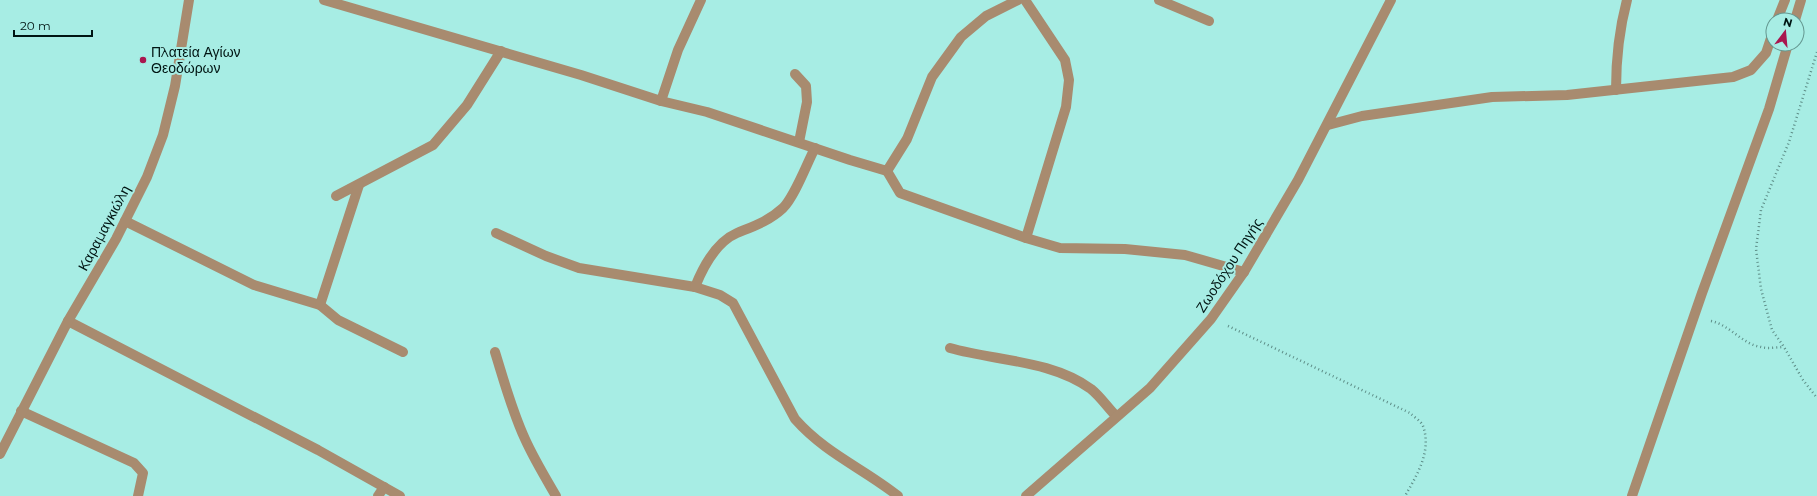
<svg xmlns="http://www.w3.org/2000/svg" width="1817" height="496" viewBox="0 0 1817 496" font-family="Montserrat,sans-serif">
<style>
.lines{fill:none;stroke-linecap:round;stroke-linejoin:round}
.path{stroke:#5e8e88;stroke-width:2.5;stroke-dasharray:1 3;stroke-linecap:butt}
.minor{stroke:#a88b6f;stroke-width:10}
.poi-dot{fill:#a9174f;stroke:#a7ede4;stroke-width:1.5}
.labels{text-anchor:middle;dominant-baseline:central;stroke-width:4;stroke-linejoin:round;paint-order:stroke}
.poi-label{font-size:14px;fill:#001513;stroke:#a7ede4;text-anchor:start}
.street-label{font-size:14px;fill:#001513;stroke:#a7ede4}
</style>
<rect width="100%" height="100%" fill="#a7ede4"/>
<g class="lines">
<g class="path">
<polyline points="1817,52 1789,142 1761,210 1756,249 1761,289 1772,330 1784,347 1803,380 1817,398"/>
<path d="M1711 321C1730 325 1742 344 1761 347 1768 349 1777 347 1784 347"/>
<path d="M1228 326 1410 413C1414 417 1421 421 1423 426 1432 451 1417 475 1405 496"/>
</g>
<g class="minor">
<polyline points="324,0 581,75 661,101 707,112 850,160 887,171 907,139 932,77 961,37 986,16 1018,0"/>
<polyline points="1025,0 1065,60 1069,80 1066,107 1026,238"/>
<polyline points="1159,0 1209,21"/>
<polyline points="1777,20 1785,0"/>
<polyline points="1795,20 1801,0"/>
<polyline points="795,74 806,86 807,102 799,142"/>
<path d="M1616 90C1616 59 1619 30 1627 0"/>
<polyline points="661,101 678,50 701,0"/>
<polyline points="1328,125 1362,116 1492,97 1567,95 1733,77 1751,70 1766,53 1773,32"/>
<polyline points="887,171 900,193 1026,238 1060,248 1125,249 1185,255 1244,272"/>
<polyline points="336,196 433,145 467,105 501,51"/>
<polyline points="125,221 254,285 320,305 338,320 403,352"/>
<path d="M496 233 546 256 579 268 695 287 720 295 733 303 795 419C826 454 863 468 898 496"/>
<path d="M695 287C703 267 716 242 737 233 754 226 769 221 783 208 795 196 807 163 815 148"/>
<polyline points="320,305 359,185"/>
<polyline points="68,321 318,450 400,496"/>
<path d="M950 348C996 361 1051 360 1091 389 1100 396 1108 408 1116 416"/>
<path d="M495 352C504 381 512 411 525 439 534 459 545 477 556 496"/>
<polyline points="21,411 134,463 143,473 138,496"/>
<polyline points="0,454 68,321 116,239 147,177 163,135 175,86 189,0"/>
<polyline points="378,496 384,487"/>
<polyline points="1026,496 1150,388 1211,319 1244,272 1298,180 1391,0"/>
<polyline points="1632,496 1702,293 1769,109 1788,44"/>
</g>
</g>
<circle class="poi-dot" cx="143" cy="60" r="4"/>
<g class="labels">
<g class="poi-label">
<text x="151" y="52">Πλατεία Αγίων<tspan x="151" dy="16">Θεοδώρων</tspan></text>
</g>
<g class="street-label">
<text transform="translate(104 228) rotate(-62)">Καραμαγκιώλη</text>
<text transform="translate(1229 265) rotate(-57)">Ζωοδόχου Πηγής</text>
</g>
</g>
<g transform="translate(1785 32) rotate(16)"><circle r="19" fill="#a7ede4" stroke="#649790"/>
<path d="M0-3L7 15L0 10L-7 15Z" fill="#a9174f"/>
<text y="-6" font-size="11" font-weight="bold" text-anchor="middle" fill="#001513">N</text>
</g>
<path d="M14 30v6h78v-6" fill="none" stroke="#001513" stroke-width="2"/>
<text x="20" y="30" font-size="12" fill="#001513" stroke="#a7ede4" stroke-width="3" paint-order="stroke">20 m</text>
</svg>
